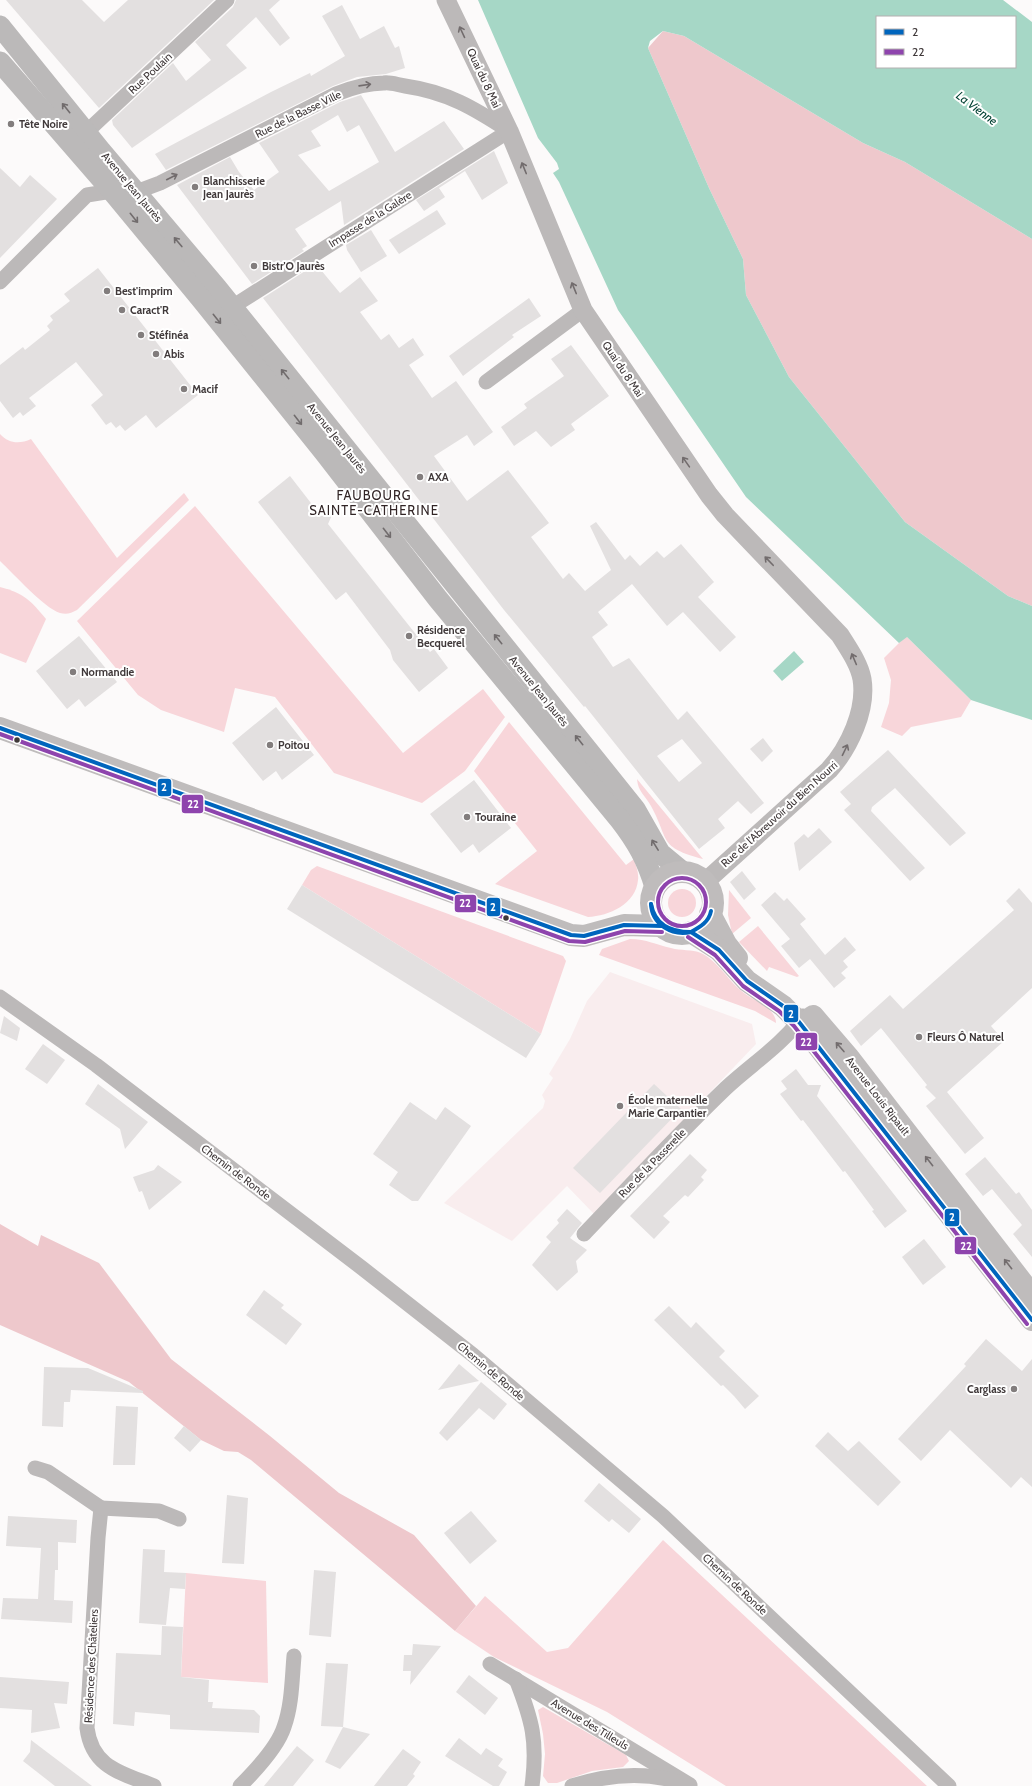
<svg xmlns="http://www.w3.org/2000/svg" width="1032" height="1786" viewBox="0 0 1032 1786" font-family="Cabin,sans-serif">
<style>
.built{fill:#f9edee}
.green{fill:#f8d6da}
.forest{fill:#eec8cc}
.water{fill:#a6d7c6;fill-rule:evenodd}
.building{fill:#e3e0e0;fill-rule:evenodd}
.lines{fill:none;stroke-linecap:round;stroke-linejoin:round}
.minor{stroke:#bcb9b9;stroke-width:15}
.tertiary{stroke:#bcb9b9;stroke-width:19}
.secondary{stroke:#bbb9b9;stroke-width:21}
.primary{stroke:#bfbcbc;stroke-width:22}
.bus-1-casing{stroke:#fff;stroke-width:7}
.bus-2-casing{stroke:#fff;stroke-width:7}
.bus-1{stroke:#0065bd;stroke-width:4}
.bus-2{stroke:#8e44ad;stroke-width:4}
.oneway{stroke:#726c6d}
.oneway2{stroke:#716c6d}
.oneway3{stroke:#736d6e}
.poi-dot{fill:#827d7d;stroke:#fff;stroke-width:1.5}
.bus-dot{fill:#40393a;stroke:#fff;stroke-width:1.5}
.labels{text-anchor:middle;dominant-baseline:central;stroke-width:4;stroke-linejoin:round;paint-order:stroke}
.street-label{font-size:11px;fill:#40393a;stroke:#fff}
.poi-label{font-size:11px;font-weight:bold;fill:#40393a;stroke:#fff;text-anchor:start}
.water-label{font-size:12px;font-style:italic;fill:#014132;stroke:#fff}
.quarter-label{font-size:13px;letter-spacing:1px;fill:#322526;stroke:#fff}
.line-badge{stroke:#fff;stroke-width:1.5}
.badge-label{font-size:11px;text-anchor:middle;font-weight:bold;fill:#fff}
</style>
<rect width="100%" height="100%" fill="#fcfafa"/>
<polygon class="built" points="610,972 752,1024 756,1044 594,1214 567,1186 512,1241 444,1203 543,1108 545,1101 542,1095 553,1078 549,1074 570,1039 587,1001"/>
<g class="green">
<path d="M0 434C9 444 20 444 31 439L117 558 184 493 189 500 77 610C71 613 67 615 60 613 44 608 14 574 0 561Z"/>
<polygon points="195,506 403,753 483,689 505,717 465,771 422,803 334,773 275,697 235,688 224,732 161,710 138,695 77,621"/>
<path d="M0 587C24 593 31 601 46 619L26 663 0 653Z"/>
<polygon points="906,636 971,700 961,717 911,727 902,736 881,727 889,703 891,680 884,658"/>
<path d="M509 722 626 865 634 859C636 866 639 873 638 880 636 904 609 916 588 917L495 884 537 851 474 771Z"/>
<path d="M637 779 703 859C658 847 670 841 651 806 645 795 638 792 637 779Z"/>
<polygon points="317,866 563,956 566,961 541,1034 302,885 311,870"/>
<circle cx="682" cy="903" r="14"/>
<polygon points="729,890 751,918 732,934 728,915"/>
<polygon points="758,926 799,976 797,977 769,967 767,971 739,942"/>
<path d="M630 939C647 939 656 945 671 948 681 951 692 949 701 953 719 962 729 982 744 993 754 1001 776 1008 776 1023L755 1011 599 955 602 949Z"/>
<polygon points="663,1540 927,1786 726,1786 607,1712 494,1657 455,1631 485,1596 547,1652 568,1648"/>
<polygon points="186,1573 266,1581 268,1683 181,1677"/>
<polygon points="543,1707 626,1755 629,1761 623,1767 592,1771 557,1783 548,1783 543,1776 545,1754 543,1734 538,1710"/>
</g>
<g class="forest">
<polygon points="663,31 684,36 863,143 905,162 1032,239 1032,606 1008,596 905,522 789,377 746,295 743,259 709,188 648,48"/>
<polygon points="0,1224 38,1246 41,1235 99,1263 171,1359 270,1436 339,1493 414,1535 476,1606 455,1631 251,1460 238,1452 224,1451 201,1440 129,1382 0,1325"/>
</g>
<g class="water">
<path d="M478 0H1003L1032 22V239L905 162 863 143 684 36 663 31 650 41 648 48 709 188 743 259 746 295 789 377 905 522 1008 596 1032 606V720L971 700 907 637 899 643 746 497 618 310 559 182 553 173 559 169 557 163 538 138ZM877 17H1015V67H877Z"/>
<polygon points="794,651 804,662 782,681 773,671"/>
</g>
<g class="building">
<polygon points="6,0 82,0 104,22 128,0 214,0 99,108"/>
<polygon points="236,0 280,0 269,10 290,38 280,46 256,17 226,45 247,68 132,148 113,125 112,120 173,63 186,81 211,60 195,42 233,7"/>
<polygon points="342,5 360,39 384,26 395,48 399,46 405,68 386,74 357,77 333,86 166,170 155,154 271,92 310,73 311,76 345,56 322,16"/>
<path d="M361 95 395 152 444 121 464 149 344 225 341 201 295 229 307 246 302 249 304 251 252 284 177 185 230 157 239 172 254 190 279 172 259 143 340 102ZM338 115 347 132 359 125 379 162 329 191 298 155 321 146 311 131Z"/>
<polygon points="494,151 508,183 482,200 465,171 439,188 445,197 424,211 416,200"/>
<polygon points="0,168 20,187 30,175 57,199 0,258"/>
<polygon points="437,210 446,224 399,254 389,240"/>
<polygon points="371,230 387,256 361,272 347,250 346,245"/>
<path d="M316 264 340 293 360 277 378 301 360 312 381 340 389 334 399 348 413 338 424 355 409 365 432 398 456 381 493 432 474 446 467 435 434 456 467 501 508 470 549 523 531 537 563 579 569 573 585 591 611 570 590 526 596 522 625 560 630 555 640 566 657 551 664 558 681 544 714 582 698 597 736 637 720 652 683 612 667 626 632 584 598 612 608 625 592 637 613 667 629 658 678 720 687 711 764 803 751 814 738 801 718 819 725 828 699 849 585 706 584 707 504 610 263 298ZM682 739 702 763 679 782 657 756Z"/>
<polygon points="98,268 198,395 156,428 146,415 125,431 120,425 116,428 111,422 106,425 91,405 103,395 76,362 29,398 36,406 23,416 20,412 13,418 0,401 0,365 23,347 25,350 50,330 47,326 53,320 50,316 70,301 64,294"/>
<polygon points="529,298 541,316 512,335 514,337 463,376 449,356"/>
<polygon points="571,345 609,396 571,424 575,430 551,447 536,431 514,446 501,427 527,408 524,404 564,376 551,359"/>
<polygon points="290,476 321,516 332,515 328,524 430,652 434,649 448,668 419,692 393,660 390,650 346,592 336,600 258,502"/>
<polygon points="79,636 117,682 85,707 79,699 67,709 36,671"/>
<polygon points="276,707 314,755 282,780 276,771 263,781 232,743"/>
<polygon points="763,738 773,751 762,762 750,749"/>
<polygon points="888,750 966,833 950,846 895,788 872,807 871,811 925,868 910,881 844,810 851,804 840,792"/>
<polygon points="474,780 511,828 479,853 473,844 461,853 430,814"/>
<polygon points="819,828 832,842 799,871 794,843 804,834 808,838"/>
<polygon points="742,871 756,889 744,900 730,882"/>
<polygon points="302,885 541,1034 526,1058 287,909"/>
<polygon points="1019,888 1032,903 1032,988 991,1026 1004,1041 947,1092 984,1138 965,1154 926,1106 936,1098 925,1087 927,1085 881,1028 861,1046 850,1031 890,995 903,1009 1014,910 1006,901"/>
<polygon points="775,892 784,901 787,898 806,919 800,924 825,955 845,937 856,950 843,961 848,967 841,973 846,978 834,988 810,959 799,968 781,946 790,939 761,905"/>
<polygon points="4,1016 20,1028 17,1041 0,1033"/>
<polygon points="43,1044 65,1060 47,1084 25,1069"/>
<polygon points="796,1069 808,1085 821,1085 817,1096 907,1211 885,1228 872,1211 874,1210 845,1171 843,1172 803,1120 801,1121 780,1094 787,1089 781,1081"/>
<polygon points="98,1084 148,1122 125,1149 120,1129 85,1104"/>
<polygon points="654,1084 681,1109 600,1193 573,1168"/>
<polygon points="410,1102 436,1120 445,1107 471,1126 418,1201 412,1201 389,1185 398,1172 373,1154"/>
<polygon points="690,1154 707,1170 701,1177 704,1180 688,1197 685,1195 663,1216 670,1222 654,1239 630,1216"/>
<polygon points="985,1157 1016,1194 1019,1192 1032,1210 1032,1257 1013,1234 1022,1225 992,1189 983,1196 965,1174"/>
<polygon points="158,1165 182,1182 149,1210 142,1191 139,1192 133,1177 154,1170"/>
<polygon points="567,1209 582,1223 570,1238 587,1250 576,1261 578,1272 557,1291 532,1265 551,1242 546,1237 559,1223 557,1220"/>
<polygon points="924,1239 946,1267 923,1285 902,1257"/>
<polygon points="264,1290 284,1305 281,1308 302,1324 286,1345 246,1315"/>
<polygon points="669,1306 691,1328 696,1322 725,1351 719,1357 759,1396 745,1409 734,1396 723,1385 721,1386 654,1320"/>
<polygon points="986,1339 1022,1371 1032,1359 1032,1487 1021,1477 1011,1488 950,1430 921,1461 898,1439 966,1366 964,1364"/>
<polygon points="459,1364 479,1381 438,1390"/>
<polygon points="44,1367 88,1368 143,1391 143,1393 71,1390 70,1402 64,1402 63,1427 42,1426"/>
<polygon points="481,1382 507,1404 494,1420 479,1408 447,1441 439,1433"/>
<polygon points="116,1406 138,1407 135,1465 113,1465"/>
<polygon points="184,1426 201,1440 190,1452 174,1438"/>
<polygon points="828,1432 848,1451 859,1441 901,1482 878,1506 815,1446"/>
<polygon points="599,1483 641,1519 629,1533 612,1519 609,1522 584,1501"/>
<polygon points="227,1495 248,1498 244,1564 222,1563"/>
<polygon points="471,1511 497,1541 470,1564 444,1533"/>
<polygon points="8,1516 77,1520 76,1543 58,1542 58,1570 55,1570 54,1600 73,1601 72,1623 1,1619 3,1598 38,1599 41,1548 6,1546"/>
<polygon points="143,1549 165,1550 164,1572 186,1573 185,1589 170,1588 166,1625 139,1623"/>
<polygon points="314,1570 336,1572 331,1637 309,1635"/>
<polygon points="162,1626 183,1627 181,1677 209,1680 208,1702 213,1702 212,1708 254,1710 260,1716 259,1733 170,1729 170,1715 135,1712 134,1726 113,1724 116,1653 161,1655"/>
<polygon points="413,1644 441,1646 410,1685 411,1671 403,1671 404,1655 412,1655"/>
<polygon points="326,1663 348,1664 343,1727 321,1726"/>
<polygon points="469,1675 498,1698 485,1715 456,1692"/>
<polygon points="0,1677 69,1682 67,1704 54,1703 60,1728 31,1733 32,1710 0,1708"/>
<polygon points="343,1727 370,1734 340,1769 325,1762"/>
<polygon points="459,1738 481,1755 486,1748 503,1759 498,1766 507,1772 499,1786 493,1786 445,1756"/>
<polygon points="31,1740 64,1765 92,1786 55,1786 23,1761 30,1752"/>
<polygon points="297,1746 314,1760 293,1786 264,1786"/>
<polygon points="403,1749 421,1762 413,1774 415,1776 407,1786 374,1786"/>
</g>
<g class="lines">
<g class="minor">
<polyline points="79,139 227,0"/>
<path d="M0 282 87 195 112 191 136 192 160 183 336 94C351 88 367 83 384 83 390 82 398 85 405 86 447 92 474 108 509 131L232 307"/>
<polyline points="486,382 583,310"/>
<polyline points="0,997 96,1065 362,1268 473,1355 663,1516 949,1786"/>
<path d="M584 1234C631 1185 677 1135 726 1088 753 1063 781 1046 803 1016"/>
<path d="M35 1468 48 1472 101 1508 98 1538 87 1728C92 1768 122 1773 154 1786"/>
<polyline points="101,1508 159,1511 179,1519"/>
<polyline points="490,1664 690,1785"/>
<path d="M516 1679C532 1720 538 1741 532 1786"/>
<path d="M240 1786C254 1772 278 1746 284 1727 292 1705 292 1679 294 1656"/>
<path d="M572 1786C606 1775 640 1771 675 1781"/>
</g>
<path class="tertiary" d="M446 0 509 131 583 310 709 495 725 515 840 635C848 648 859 663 862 679 867 710 849 748 829 770L705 882"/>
<g class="secondary">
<polyline points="0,26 101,151 217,288 635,809 660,853 683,872"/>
<path d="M0 62 112 191 202 300 324 452 438 599 620 820C637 842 647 860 655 887"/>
</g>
<g class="primary">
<polyline points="0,728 571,935 584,936 624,925 662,926"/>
<circle cx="682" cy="903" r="31"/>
<polyline points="710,914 726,944 737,958"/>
<polyline points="691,932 719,950 747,981 783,1006 799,1022 1032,1320"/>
<polyline points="813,1016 849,1058 1032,1295"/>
</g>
<defs>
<g id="bus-1">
<polyline points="0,728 571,935 584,936 624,925 662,926"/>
<path d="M651 904C655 925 671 932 691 932"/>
<path d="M651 904C652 925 672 936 691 932"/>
<polyline points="691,932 719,950 747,981 783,1006 799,1022 1032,1320"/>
<path d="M691 932C700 927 709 922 711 911"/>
</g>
<g id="bus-2">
<polyline points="0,734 569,941 585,942 625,931 662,932"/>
<circle cx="682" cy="902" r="24"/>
<polyline points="688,937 715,955 743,986 779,1011 794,1026 1027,1324"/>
</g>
</defs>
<use href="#bus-1" class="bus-1-casing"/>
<use href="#bus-2" class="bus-2-casing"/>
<use href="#bus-1" class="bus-1"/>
<use href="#bus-2" class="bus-2"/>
</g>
<defs><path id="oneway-shaft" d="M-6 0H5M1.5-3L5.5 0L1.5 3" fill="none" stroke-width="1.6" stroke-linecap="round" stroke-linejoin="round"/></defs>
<g class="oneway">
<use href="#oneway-shaft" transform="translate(462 32) rotate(-115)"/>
<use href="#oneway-shaft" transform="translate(365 85) rotate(-8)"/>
<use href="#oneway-shaft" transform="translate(524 168) rotate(-112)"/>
<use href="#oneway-shaft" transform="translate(172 177) rotate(-27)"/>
<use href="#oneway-shaft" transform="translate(574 288) rotate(-112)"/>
<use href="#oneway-shaft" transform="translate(686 462) rotate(-125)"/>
<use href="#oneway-shaft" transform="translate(769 561) rotate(-134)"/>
<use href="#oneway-shaft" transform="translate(854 659) rotate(-113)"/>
<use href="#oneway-shaft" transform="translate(845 750) rotate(-64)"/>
</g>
<g class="oneway2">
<use href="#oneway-shaft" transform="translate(66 108) rotate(-129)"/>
<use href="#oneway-shaft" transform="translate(134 218) rotate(51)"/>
<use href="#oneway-shaft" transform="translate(178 242) rotate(-130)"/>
<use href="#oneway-shaft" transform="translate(217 319) rotate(51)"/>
<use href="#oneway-shaft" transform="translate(285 374) rotate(-129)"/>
<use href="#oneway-shaft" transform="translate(298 420) rotate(52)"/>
<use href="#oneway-shaft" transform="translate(387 533) rotate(52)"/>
<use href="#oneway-shaft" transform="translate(498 639) rotate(-129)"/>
<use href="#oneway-shaft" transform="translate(579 740) rotate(-129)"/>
<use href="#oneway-shaft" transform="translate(655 845) rotate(-122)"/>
</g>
<g class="oneway3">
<use href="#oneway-shaft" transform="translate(840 1047) rotate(-131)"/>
<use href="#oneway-shaft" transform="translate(929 1161) rotate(-128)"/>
<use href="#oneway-shaft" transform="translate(1008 1264) rotate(-128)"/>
</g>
<g class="poi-dot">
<circle cx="11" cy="124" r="4"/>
<circle cx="195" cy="187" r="4"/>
<circle cx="254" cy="266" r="4"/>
<circle cx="107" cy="291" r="4"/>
<circle cx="122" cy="310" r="4"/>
<circle cx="141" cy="335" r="4"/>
<circle cx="156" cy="354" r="4"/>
<circle cx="184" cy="389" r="4"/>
<circle cx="420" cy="477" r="4"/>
<circle cx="409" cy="636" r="4"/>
<circle cx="73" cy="672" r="4"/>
<circle cx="270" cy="745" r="4"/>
<circle cx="467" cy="817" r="4"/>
<circle cx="919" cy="1037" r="4"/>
<circle cx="620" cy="1106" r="4"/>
<circle cx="1014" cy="1389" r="4"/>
</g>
<g class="bus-dot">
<circle cx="17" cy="740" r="3.5"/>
<circle cx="506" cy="918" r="3.5"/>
</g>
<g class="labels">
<g class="street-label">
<text transform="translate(150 73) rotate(-43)">Rue Poulain</text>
<text transform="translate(484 78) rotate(65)">Quai du 8 Mai</text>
<text transform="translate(298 114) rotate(-26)">Rue de la Basse Ville</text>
<text transform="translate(132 187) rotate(50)">Avenue Jean Jaurès</text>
<text transform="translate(370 219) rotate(-32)">Impasse de la Galère</text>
<text transform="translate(623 369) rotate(56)">Quai du 8 Mai</text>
<text transform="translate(337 438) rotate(51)">Avenue Jean Jaurès</text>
<text transform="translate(539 691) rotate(51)">Avenue Jean Jaurès</text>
<text transform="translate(779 814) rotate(-42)">Rue de l'Abreuvoir du Bien Nourri</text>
<text transform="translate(878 1096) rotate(52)">Avenue Louis Ripault</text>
<text transform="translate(652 1163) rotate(-46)">Rue de la Passerelle</text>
<text transform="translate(236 1172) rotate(37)">Chemin de Ronde</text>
<text transform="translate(491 1371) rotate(40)">Chemin de Ronde</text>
<text transform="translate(735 1584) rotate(43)">Chemin de Ronde</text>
<text transform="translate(91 1666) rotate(-87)">Résidence des Châteliers</text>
<text transform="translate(590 1724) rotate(31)">Avenue des Tilleuls</text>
</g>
<g class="poi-label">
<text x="19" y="124">Tête Noire</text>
<text x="203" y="181">Blanchisserie<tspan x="203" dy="13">Jean Jaurès</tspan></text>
<text x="262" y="266">Bistr'O Jaurès</text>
<text x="115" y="291">Best'imprim</text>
<text x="130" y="310">Caract'R</text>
<text x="149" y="335">Stéfinéa</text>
<text x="164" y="354">Abis</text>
<text x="192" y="389">Macif</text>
<text x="428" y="477">AXA</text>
<text x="417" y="630">Résidence<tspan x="417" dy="13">Becquerel</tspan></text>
<text x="81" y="672">Normandie</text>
<text x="278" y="745">Poitou</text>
<text x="475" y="817">Touraine</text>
<text x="927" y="1037">Fleurs Ô Naturel</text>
<text x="628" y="1100">École maternelle<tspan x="628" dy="13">Marie Carpantier</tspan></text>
<text x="1006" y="1389" text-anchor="end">Carglass</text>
</g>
<g class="water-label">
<text transform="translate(977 108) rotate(37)">La Vienne</text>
</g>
<g class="quarter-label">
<text x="374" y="495">FAUBOURG<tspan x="374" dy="15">SAINTE-CATHERINE</tspan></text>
</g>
</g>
<g class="line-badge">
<rect x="157" y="778" width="15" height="19" rx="4" fill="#0065bd"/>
<rect x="181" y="794" width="23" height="20" rx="4" fill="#8e44ad"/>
<rect x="454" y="894" width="23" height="19" rx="4" fill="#8e44ad"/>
<rect x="486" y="897" width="15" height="20" rx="4" fill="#0065bd"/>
<rect x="783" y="1004" width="16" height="19" rx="4" fill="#0065bd"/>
<rect x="795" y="1032" width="23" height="19" rx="4" fill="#8e44ad"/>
<rect x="944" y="1208" width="16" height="19" rx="4" fill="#0065bd"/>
<rect x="954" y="1236" width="23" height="19" rx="4" fill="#8e44ad"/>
</g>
<g class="badge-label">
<text x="164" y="791">2</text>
<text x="193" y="808">22</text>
<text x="465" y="907">22</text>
<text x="493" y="911">2</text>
<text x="791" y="1018">2</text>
<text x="806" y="1046">22</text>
<text x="952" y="1221">2</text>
<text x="966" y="1250">22</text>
</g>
<rect x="876" y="16" width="140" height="52" fill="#ffffff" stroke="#b3b0b0"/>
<rect x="884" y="29" width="20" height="6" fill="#0065bd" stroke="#b3b0b0"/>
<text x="912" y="36" font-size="12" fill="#40393a">2</text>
<rect x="884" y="49" width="20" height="6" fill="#8e44ad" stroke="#b3b0b0"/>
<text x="912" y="56" font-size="12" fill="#40393a">22</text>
</svg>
